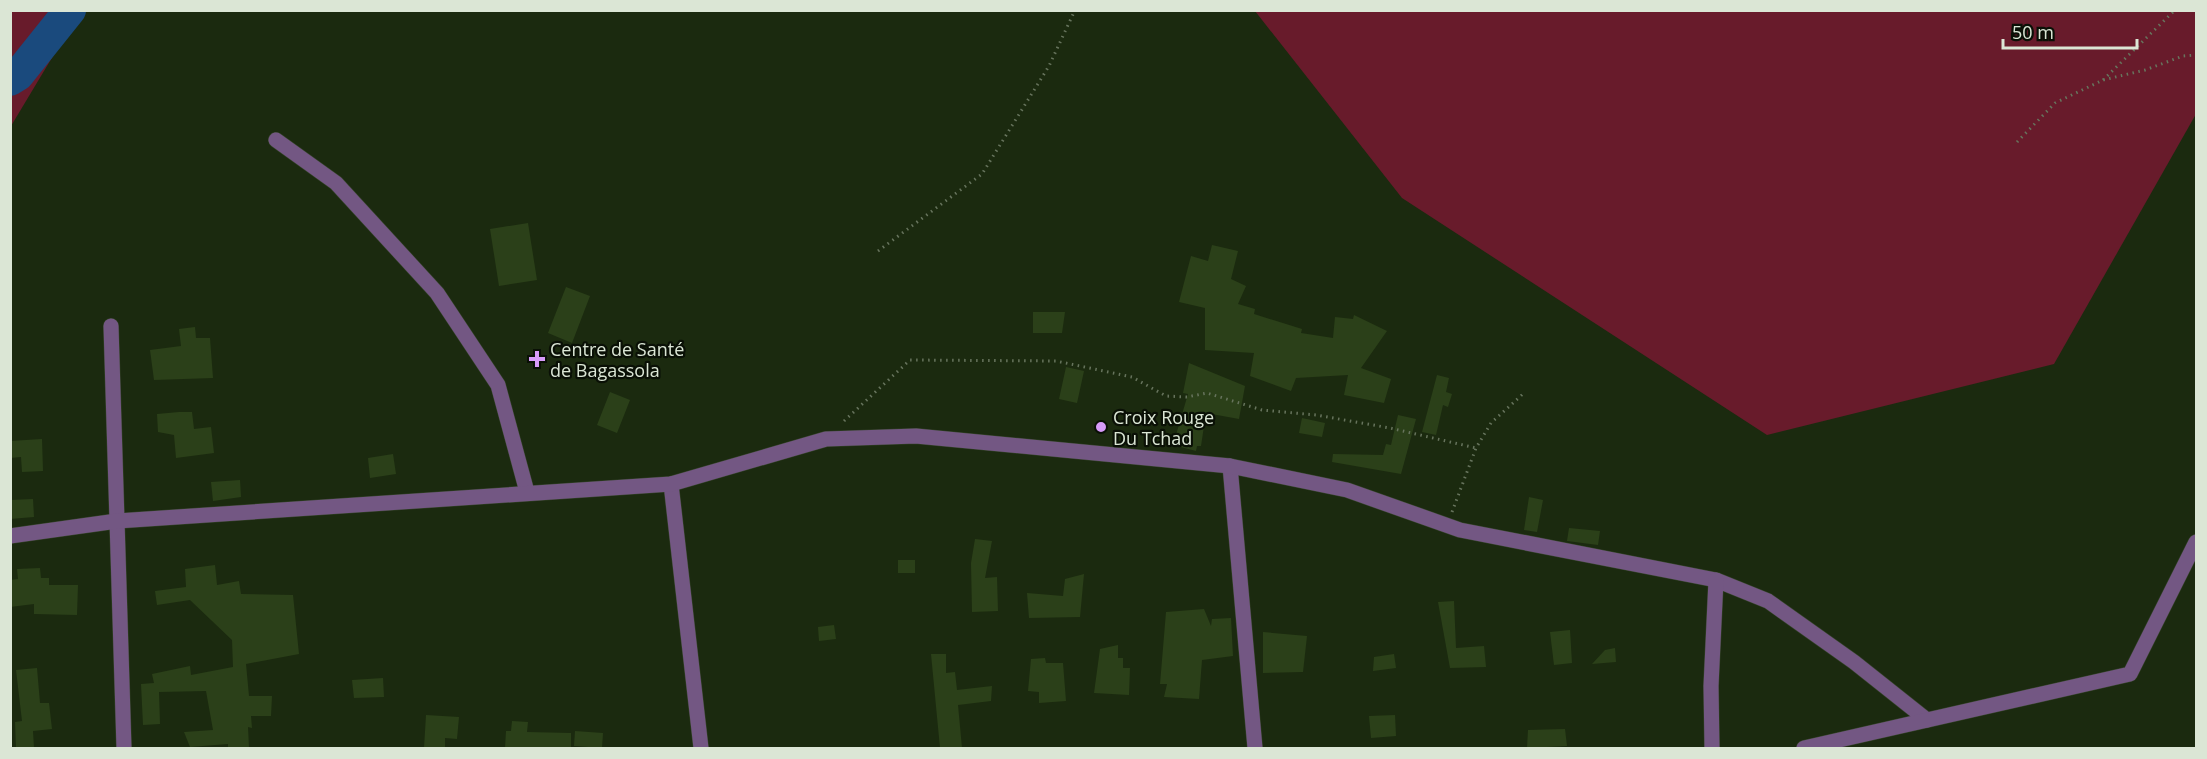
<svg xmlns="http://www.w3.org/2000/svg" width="2207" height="759" viewBox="0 0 2207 759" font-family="'Open Sans',sans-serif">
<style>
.green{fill:#681b2b}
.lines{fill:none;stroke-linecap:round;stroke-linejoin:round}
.river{stroke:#1a4a7d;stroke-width:32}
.building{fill:#2b4019}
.street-casing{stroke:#36442b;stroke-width:16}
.path{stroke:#67745d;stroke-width:3;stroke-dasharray:1.5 4.5;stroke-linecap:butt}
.street{stroke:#735783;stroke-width:15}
.poi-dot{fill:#d79bf9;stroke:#0a1006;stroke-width:2}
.labels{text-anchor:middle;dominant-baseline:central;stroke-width:4.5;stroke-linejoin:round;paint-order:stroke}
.poi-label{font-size:18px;fill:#dbe6d5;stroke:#0a1006;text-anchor:start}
</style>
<rect width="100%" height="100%" fill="#1b2a0f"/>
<g class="green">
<polygon points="11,10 80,11 11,126 10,11"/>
<polygon points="1255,11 2196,11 2196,114 2054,364 1767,435 1402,198"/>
</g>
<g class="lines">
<polyline class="river" points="10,80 18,75 70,10"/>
</g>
<g class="building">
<polygon points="528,223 537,280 499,286 490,229"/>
<polygon points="1212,245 1238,251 1231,279 1246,286 1238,304 1255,309 1254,314 1302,329 1301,333 1333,338 1335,317 1353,319 1354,315 1387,331 1361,368 1391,379 1384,403 1344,395 1348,375 1296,378 1291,391 1250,376 1254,353 1205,350 1205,308 1179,302 1191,256 1208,261"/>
<polygon points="566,287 590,296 572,343 548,333"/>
<polygon points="1033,312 1065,312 1062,333 1033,333"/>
<polygon points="195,327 196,338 210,338 213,378 154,380 150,350 181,346 179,329"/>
<polygon points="1189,363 1245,386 1239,419 1206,413 1201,446 1197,446 1196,451 1173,445 1188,394 1183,393"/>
<polygon points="1066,367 1084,371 1077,403 1059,399"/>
<polygon points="1437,375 1449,378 1446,392 1452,394 1448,407 1443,405 1436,435 1422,432"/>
<polygon points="610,392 630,400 617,433 597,425"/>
<polygon points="179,412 192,412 194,429 211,427 214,453 176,458 174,435 158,432 157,414"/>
<polygon points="1398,415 1416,419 1401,474 1332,462 1333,454 1383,455 1386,444 1391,445"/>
<polygon points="1302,418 1325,423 1322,437 1299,433"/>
<polygon points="42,439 43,471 22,472 21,457 10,458 10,441"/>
<polygon points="393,454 396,474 370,478 368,458"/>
<polygon points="240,480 241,497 213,501 211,482"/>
<polygon points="1529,497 1543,500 1537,532 1524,530"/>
<polygon points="33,499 34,517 10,519 10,500"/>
<polygon points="1569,528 1600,531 1598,545 1567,541"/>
<polygon points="975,539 992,541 985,578 997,577 998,611 972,612 971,563"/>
<rect x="898" y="560" width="17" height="13"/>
<polygon points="215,565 217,585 239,581 241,594 293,595 299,654 246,664 249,696 272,696 271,716 251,716 252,728 248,727 249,748 228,748 228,744 190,747 184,732 213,730 206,691 159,692 160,724 143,725 141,684 154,683 152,674 190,666 191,675 233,667 232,640 190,600 157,605 155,591 186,587 185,569"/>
<polygon points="40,568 41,578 49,578 49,585 78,585 77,615 34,614 34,604 10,607 10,580 18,579 17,569"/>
<polygon points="1084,574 1080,617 1029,618 1027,593 1063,596 1065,579"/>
<polygon points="1454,601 1456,648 1484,646 1486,667 1450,668 1438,602"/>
<polygon points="1204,609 1211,626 1212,619 1231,618 1233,656 1202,660 1199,699 1164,697 1167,684 1160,684 1166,612"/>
<polygon points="834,625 836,639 819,641 818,627"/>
<polygon points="1570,630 1572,663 1554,665 1550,632"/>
<polygon points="1263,632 1307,636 1303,672 1263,673"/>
<polygon points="1118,645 1118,658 1123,658 1123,668 1130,668 1129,695 1094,693 1100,649"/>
<polygon points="1615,648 1616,662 1592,664 1605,650"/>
<polygon points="931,654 946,654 946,673 955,672 957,690 992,686 991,701 958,705 962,748 940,748"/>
<polygon points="1394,654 1396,668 1373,671 1374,657"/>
<polygon points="1045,658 1046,663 1063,663 1066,701 1039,703 1039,692 1028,691 1031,659"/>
<polygon points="37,668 40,703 49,703 52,729 33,731 34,748 16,748 15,722 22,721 16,670"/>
<polygon points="383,678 384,697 354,698 352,680"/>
<polygon points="426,715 459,717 457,739 445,738 445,748 424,748"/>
<polygon points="1395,715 1396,736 1371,738 1369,716"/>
<polygon points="512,721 528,722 527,732 571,733 571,748 505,748 506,731 511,731"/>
<polygon points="1565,729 1567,746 1527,748 1528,730"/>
<polygon points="575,731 603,733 602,748 574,746"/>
</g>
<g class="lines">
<defs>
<g id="street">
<polyline points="276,140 336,183 437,293 498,385 527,492"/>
<polyline points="111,326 124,748"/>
<polyline points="1230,466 1255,748"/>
<polyline points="671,484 701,748"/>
<polyline points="10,536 117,521 671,484 826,439 916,436 1230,466 1347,490 1460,530 1716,580 1768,601 1854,662 1927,720"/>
<polyline points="1712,748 1711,686 1716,580"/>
<polyline points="1804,748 2130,674 2196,542"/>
</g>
</defs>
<use href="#street" class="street-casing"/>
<g class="path">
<polyline points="2103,80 2175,10"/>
<polyline points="2017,142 2055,103 2103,80 2145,70 2183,56 2196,55"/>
<polyline points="878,251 982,174 1049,66 1075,10"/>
<polyline points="844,421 910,360 1056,361 1132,377 1166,396 1187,397 1207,393 1262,410 1316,415 1390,428 1476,448"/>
<polyline points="1452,512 1476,448 1491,423 1524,393"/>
</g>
<use href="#street" class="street"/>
</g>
<g class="poi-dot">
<path d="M534 350h6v6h6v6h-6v6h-6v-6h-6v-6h6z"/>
<circle cx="1101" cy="427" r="6"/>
</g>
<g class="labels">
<g class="poi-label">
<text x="550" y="349">Centre de Santé<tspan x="550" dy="21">de Bagassola</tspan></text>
<text x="1113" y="417">Croix Rouge<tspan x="1113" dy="21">Du Tchad</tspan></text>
</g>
</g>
<rect width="2207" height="759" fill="none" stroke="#dbe6d5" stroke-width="24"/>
<path d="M2003 39v9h134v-9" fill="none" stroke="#dbe6d5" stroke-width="3"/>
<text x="2012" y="39" font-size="18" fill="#dbe6d5" stroke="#0a1006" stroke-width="4.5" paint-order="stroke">50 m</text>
</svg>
